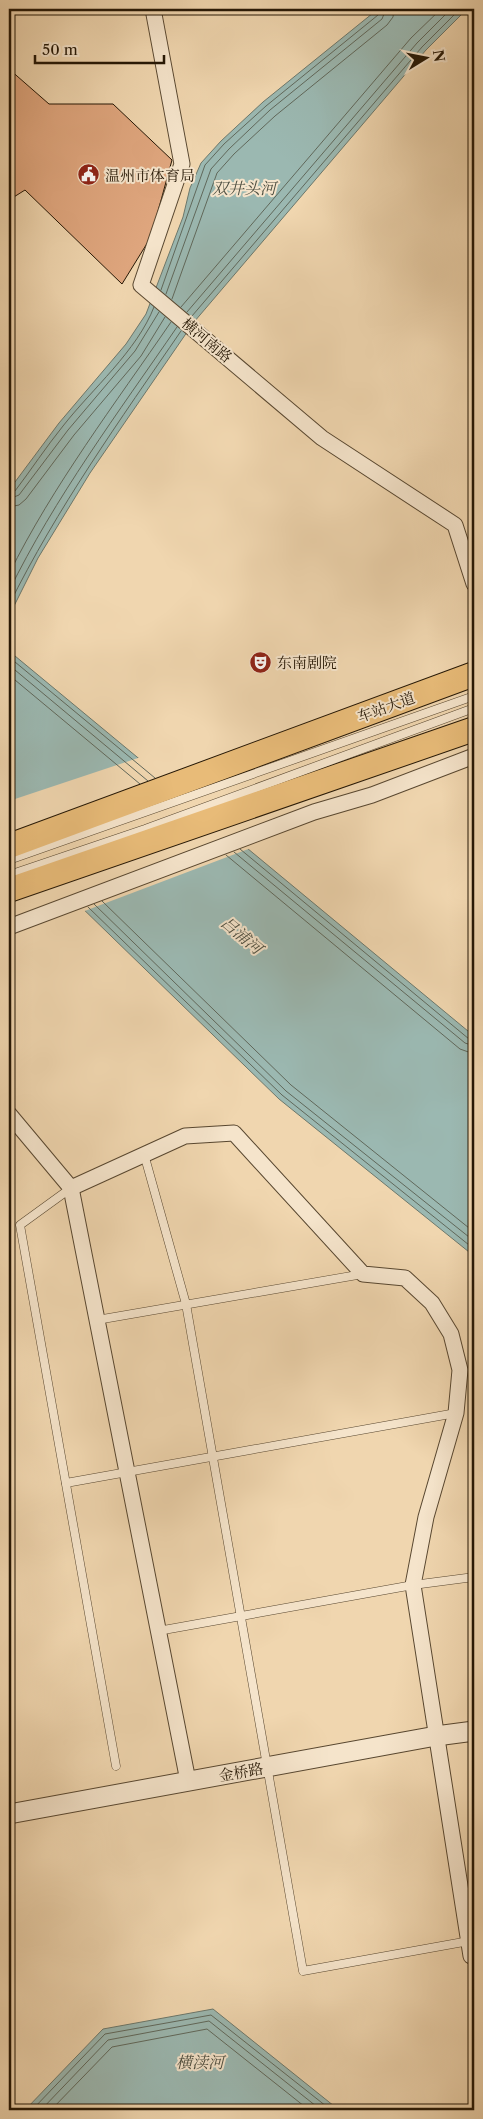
<svg xmlns="http://www.w3.org/2000/svg" width="483" height="2119" viewBox="0 0 483 2119" font-family="'Libre Caslon Text','Noto Serif SC',serif">
<style>
.water{fill:#9bb8b1;stroke:#6c786c}
.pier{fill:#f0d6af}
.lines{fill:none;stroke-linecap:round;stroke-linejoin:round}
.shore{stroke:#60685b;stroke-width:1}
.building{fill:#dfa67e;stroke:#251705}
.service-casing{stroke:#584730;stroke-width:9}
.minor-casing{stroke:#584730;stroke-width:17}
.tertiary-casing{stroke:#584730;stroke-width:21}
.primary-casing{stroke:#251705;stroke-width:26}
.service{stroke:#f5e4cb;stroke-width:8}
.minor{stroke:#f5e4cb;stroke-width:15}
.tertiary{stroke:#f5e4cb;stroke-width:19}
.primary{stroke:#e8bb78;stroke-width:24}
.labels{text-anchor:middle;dominant-baseline:central;stroke-width:4;stroke-linejoin:round;paint-order:stroke}
.poi-label{font-size:15px;fill:#251705;stroke:#f5e4cb;text-anchor:start}
.street-label{font-size:15px;fill:#251705;stroke:#f5e4cb}
.water-label{font-size:16px;font-style:italic;fill:#4e4f41;stroke:#f5e4cb}
</style>
<rect width="100%" height="100%" fill="#f0d6af"/>
<filter id="stains"><feTurbulence type="fractalNoise" baseFrequency=".004" numOctaves="4"/><feColorMatrix values="0 0 0 0 .2 0 0 0 0 .09 0 0 0 0 .02 0 0 0 .5 -.17"/></filter>
<radialGradient id="worn" r=".72"><stop offset=".6" stop-color="#630" stop-opacity="0"/><stop offset="1" stop-color="#630" stop-opacity=".3"/></radialGradient>
<g class="water">
<polygon points="378,9 467,9 426,50 194,322 90,473 38,558 9,616 9,490 59,423 126,344 146,314 183,217 190,188 201,163 221,141 263,102"/>
<polygon points="9,651 474,1036 474,1256 279,1099 9,837"/>
<polygon points="213,2009 339,2110 25,2110 103,2029"/>
</g>
<polygon class="pier" points="141,757 251,848 82,912 9,841 9,801"/>
<g class="lines">
<g class="shore">
<polyline points="161,290 205,165 224,144 266,106 378,15 380,9"/>
<polyline points="166,294 211,169 229,149 270,110 382,19 386,9"/>
<polyline points="172,299 217,173 234,154 275,116 387,25 393,17 394,9"/>
<polyline points="181,307 411,38 441,9"/>
<polyline points="187,312 417,43 451,9"/>
<polyline points="192,316 422,47 460,9"/>
<path d="M9 493 15 491C31 470 46 447 63 426 92 389 137 351 154 307"/>
<polyline points="9,499 19,495 68,430 135,351 159,312"/>
<polyline points="9,507 19,505 26,499 74,435 141,356 165,317"/>
<path d="M9 574C53 485 115 404 171 322"/>
<path d="M9 591C55 497 118 413 177 327"/>
<path d="M9 605C57 508 120 420 181 331"/>
<polyline points="9,657 155,778"/>
<polyline points="9,665 148,781"/>
<polyline points="9,675 140,784"/>
<polyline points="240,849 469,1039 474,1040"/>
<polyline points="234,852 465,1043 474,1046"/>
<polyline points="226,855 460,1049 474,1054"/>
<polyline points="102,901 291,1085 474,1232"/>
<polyline points="94,904 286,1091 474,1241"/>
<polyline points="88,907 282,1095 474,1249"/>
<polyline points="32,2110 105,2034 211,2015 331,2110"/>
<polyline points="41,2110 108,2040 209,2021 321,2110"/>
<polyline points="51,2110 112,2047 207,2029 309,2110"/>
</g>
</g>
<polygon class="building" points="9,69 49,104 113,104 172,160 151,237 122,284 25,190 9,200"/>
<g class="lines">
<defs>
<g id="service">
<polyline points="9,860 474,696"/>
<polyline points="9,875 145,829 474,708"/>
<polyline points="144,1154 186,1304 303,1971 469,1941"/>
<polyline points="71,1188 20,1225 116,1766"/>
<polyline points="97,1320 363,1274"/>
<polyline points="66,1483 456,1413"/>
<polyline points="158,1631 413,1585 474,1577"/>
</g>
<g id="minor">
<polyline points="153,9 182,164 141,285 322,438 455,525 474,584"/>
<polyline points="9,927 314,812 372,795 474,756"/>
<polyline points="9,1114 71,1188 188,1781"/>
<polyline points="71,1188 185,1136 234,1133 363,1274 405,1278 432,1303 451,1334 460,1370 456,1413 426,1517 413,1585 471,1956 474,1956"/>
</g>
<polyline id="tertiary" points="9,1814 436,1736 474,1731"/>
<g id="primary">
<polyline points="9,846 474,674"/>
<polyline points="9,890 474,729"/>
</g>
</defs>
<use href="#service" class="service-casing"/>
<use href="#minor" class="minor-casing"/>
<use href="#tertiary" class="tertiary-casing"/>
<use href="#primary" class="primary-casing"/>
<use href="#service" class="service"/>
<use href="#minor" class="minor"/>
<use href="#tertiary" class="tertiary"/>
<use href="#primary" class="primary"/>
</g>
<defs>
<symbol id="civic-disc" viewBox="-11 -11 22 22"><circle r="9.5" fill="#8f2418" stroke="#f5e4cb"/><path d="M-.6-6.5H3V-4.5H.6V-3L4-1V1h2V6H-6V1h2V-1L-.6-3ZM-1.2 2.5V6h2.4V2.5Z" fill="#fff"/></symbol>
<symbol id="theatre-disc" viewBox="-11 -11 22 22"><circle r="9.5" fill="#8f2418" stroke="#f5e4cb"/><path d="M-5-5.5Q0-4 5-5.5V0Q5 5 0 6Q-5 5-5 0ZM-3.3-2.5H-1v1.5H-3.3ZM1-2.5H3.3v1.5H1ZM-2.8 1Q0 5.5 2.8 1Z" fill="#fff"/></symbol>
</defs>
<g fill-rule="evenodd">
<use href="#civic-disc" x="76" y="162" width="25" height="25"/>
<use href="#theatre-disc" x="248" y="650" width="25" height="25"/>
</g>
<g class="labels">
<g class="poi-label">
<text x="105" y="175">温州市体育局</text>
<text x="277" y="662">东南剧院</text>
</g>
<g class="street-label">
<text transform="translate(207 340) rotate(40)">横河南路</text>
<text transform="translate(386 707) rotate(-20)">车站大道</text>
<text transform="translate(241 1772) rotate(-10)">金桥路</text>
</g>
<g class="water-label">
<text x="244" y="188">双井头河</text>
<text transform="translate(242 935) rotate(40)">吕浦河</text>
<text x="200" y="2062">横渎河</text>
</g>
</g>
<rect width="483" height="2119" fill="none" stroke="#f0d6af" stroke-width="30"/>
<rect x="10" y="10" width="463" height="2099" fill="none" stroke="#251705" stroke-width="2.5"/>
<rect x="15" y="15" width="453" height="2089" fill="none" stroke="#251705"/>
<g transform="translate(426 58) rotate(80)" stroke="#f5e4cb" stroke-width="4" paint-order="stroke">
<path d="M0-4L9 19L0 12L-9 19Z" fill="#251705"/>
<text y="-8" font-size="14" font-weight="bold" text-anchor="middle" fill="#251705">N</text>
</g>
<path d="M35 55v8h129v-8" fill="none" stroke="#251705" stroke-width="2.5"/>
<text x="42" y="55" font-size="15" fill="#251705" stroke="#f5e4cb" stroke-width="4" paint-order="stroke">50 m</text>
<rect width="100%" height="100%" filter="url(#stains)"/>
<rect width="100%" height="100%" fill="url(#worn)"/>
</svg>
